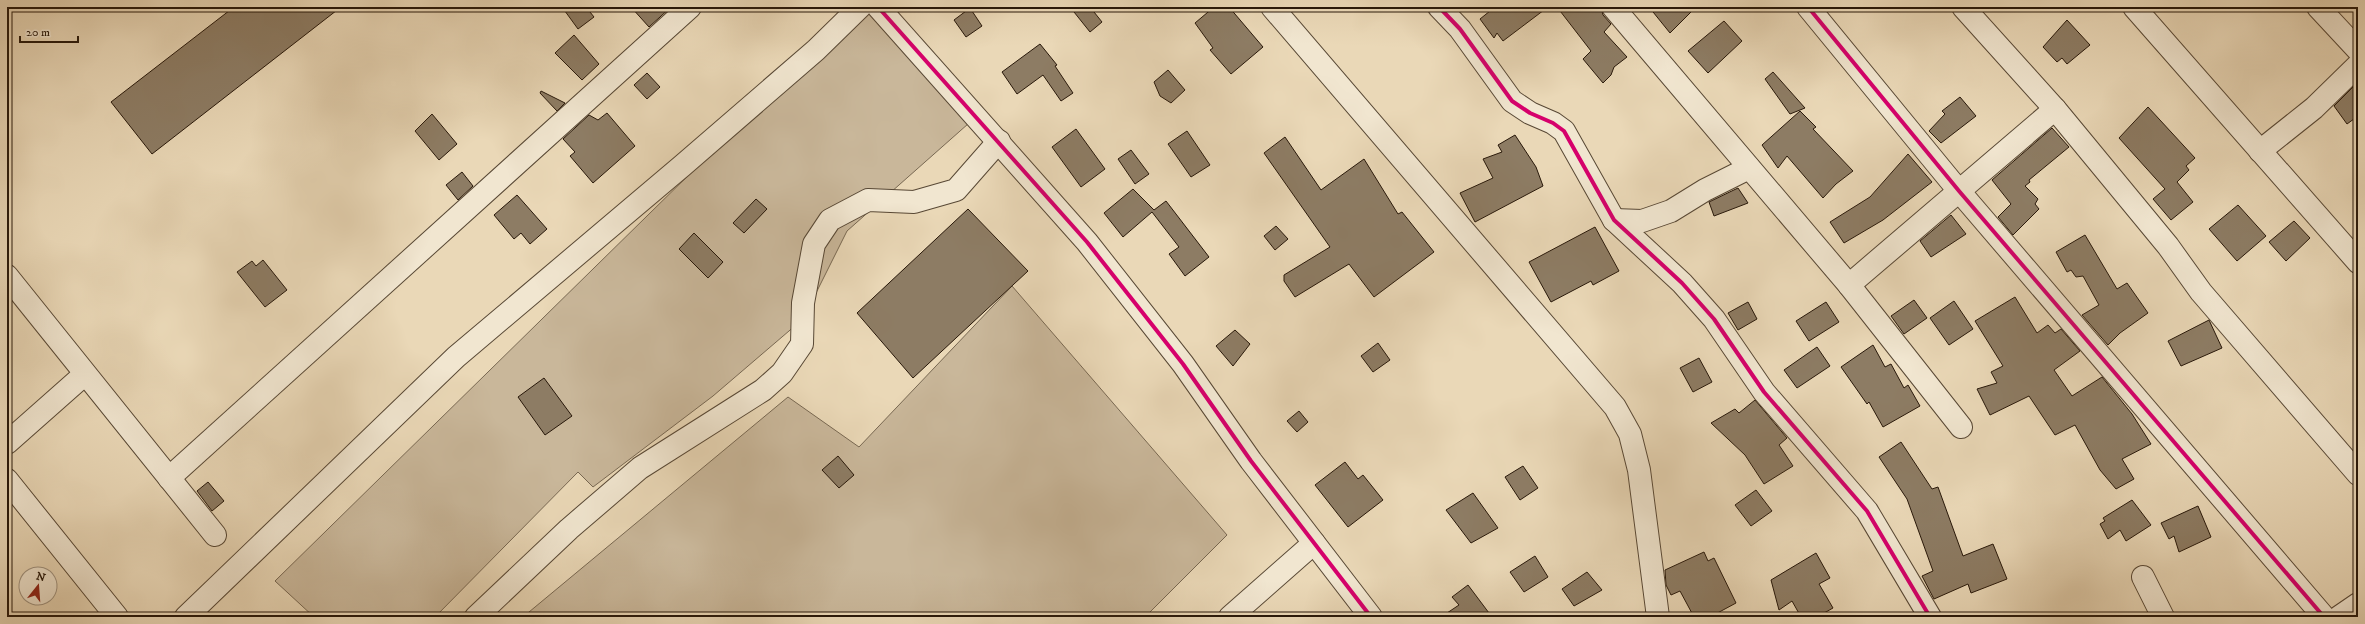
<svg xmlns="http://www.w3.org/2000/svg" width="2365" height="624" viewBox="0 0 2365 624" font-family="'IM FELL DW Pica',serif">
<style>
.green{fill:#c9b79a;stroke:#786852}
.building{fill:#8d7c64;stroke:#28180a}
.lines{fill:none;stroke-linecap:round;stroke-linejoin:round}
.minor-casing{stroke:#584835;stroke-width:24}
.minor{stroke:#f1e6d0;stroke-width:22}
.cycleway-casing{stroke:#f1e6d0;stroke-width:6}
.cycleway{stroke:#d6006c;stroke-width:4}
</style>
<rect width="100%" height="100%" fill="#ead8b7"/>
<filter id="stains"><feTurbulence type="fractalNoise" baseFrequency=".005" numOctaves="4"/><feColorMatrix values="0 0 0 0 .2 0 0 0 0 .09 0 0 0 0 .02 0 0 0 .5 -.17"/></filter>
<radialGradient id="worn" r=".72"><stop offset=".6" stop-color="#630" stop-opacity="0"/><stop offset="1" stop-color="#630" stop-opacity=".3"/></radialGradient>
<g class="green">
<polygon points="860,7 878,7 977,116 847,231 803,319 713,396 593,487 578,472 435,617 314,617 275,581"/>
<polygon points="1012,286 1227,535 1145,617 523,617 788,397 859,447"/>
</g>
<g class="building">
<polygon points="234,7 341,7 152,154 111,102"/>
<polygon points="562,7 586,7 594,17 578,29"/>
<polygon points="631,7 671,7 649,27"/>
<polygon points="1070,7 1090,7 1102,22 1090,32"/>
<polygon points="1214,7 1229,7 1263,47 1231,74 1210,50 1213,48 1195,23"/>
<polygon points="1495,7 1548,7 1503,41 1497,33 1494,38 1480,19"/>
<polygon points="1557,7 1601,7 1603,15 1611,24 1604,32 1627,57 1614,67 1611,75 1603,83 1583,59 1591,51"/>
<polygon points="1649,7 1696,7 1670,33"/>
<polygon points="970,8 982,26 966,37 954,20"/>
<polygon points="2067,20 2090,45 2067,64 2062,58 2057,62 2043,47"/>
<polygon points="1724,21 1742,41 1708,73 1688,51"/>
<polygon points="574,35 599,64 582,80 555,53"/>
<polygon points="1040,44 1057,65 1055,66 1073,93 1061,101 1043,75 1017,94 1002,72"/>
<polygon points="1168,70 1185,90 1171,103 1160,96 1154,82"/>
<polygon points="1773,72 1805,108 1790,114 1765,79"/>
<polygon points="647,73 660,87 647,99 634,85"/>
<polygon points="2358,82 2358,116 2347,124 2334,106"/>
<polygon points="541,91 565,103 557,111 540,93"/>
<polygon points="1960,97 1976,116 1941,143 1929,131 1945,114 1942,111"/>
<polygon points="2148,107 2195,158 2186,166 2189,170 2177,182 2193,202 2171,220 2153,199 2165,189 2119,138"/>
<polygon points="1800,111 1816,127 1813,129 1853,171 1836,184 1823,198 1787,156 1778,168 1762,145"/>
<polygon points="607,113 635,146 593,183 570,156 575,152 563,139 589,115 598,120"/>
<polygon points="432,114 457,144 439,160 415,131"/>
<polygon points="2052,128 2069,147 2029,180 2030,182 2025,186 2038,199 2035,204 2039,209 2013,235 1998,217 2011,204 1992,180"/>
<polygon points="1076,129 1105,169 1081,187 1052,147"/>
<polygon points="1187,131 1210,165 1191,177 1168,144"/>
<polygon points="1515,135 1536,167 1543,186 1475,222 1460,193 1493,178 1483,159 1502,152 1498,145"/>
<polygon points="1285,137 1321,190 1364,159 1398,214 1402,212 1434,252 1374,297 1349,264 1295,297 1284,281 1284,275 1330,247 1264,153"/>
<polygon points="1131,150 1149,174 1135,184 1118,159"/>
<polygon points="1908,154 1932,182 1883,220 1844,243 1830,222 1870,197"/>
<polygon points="462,172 473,186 458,200 446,185"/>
<polygon points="1738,188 1748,203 1714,216 1709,202"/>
<polygon points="1133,189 1154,210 1166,201 1209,257 1185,276 1169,254 1179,247 1152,212 1123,237 1104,213"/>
<polygon points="517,195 547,229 530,244 521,233 514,239 494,215"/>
<polygon points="756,199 767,209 744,233 733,223"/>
<polygon points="2238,205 2266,236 2237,261 2209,229"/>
<polygon points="968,209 1028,271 913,378 857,313"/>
<polygon points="1951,215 1966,234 1931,257 1920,241"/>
<polygon points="2294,221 2310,238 2286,261 2269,242"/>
<polygon points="1276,226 1288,239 1275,250 1264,236"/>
<polygon points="1595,227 1619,271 1593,285 1591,281 1551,302 1529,262"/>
<polygon points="694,233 723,262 708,278 679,249"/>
<polygon points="2085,235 2117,289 2127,283 2148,313 2120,333 2108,345 2082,315 2099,305 2083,276 2076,277 2071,270 2067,272 2056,252"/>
<polygon points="263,260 287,290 265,307 237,272 252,261 256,266"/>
<polygon points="2015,297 2037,333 2048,325 2055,333 2061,329 2080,351 2054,370 2072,396 2102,377 2132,414 2151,444 2122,459 2134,479 2116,489 2100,470 2075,425 2055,435 2029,396 1990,415 1977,389 1997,383 1991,372 2003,366 1975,321"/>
<polygon points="1914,300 1927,318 1904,334 1891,316"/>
<polygon points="1954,301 1973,329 1949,345 1930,318"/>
<polygon points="1748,302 1757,319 1738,330 1728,313"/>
<polygon points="1826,302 1839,322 1809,341 1796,321"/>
<polygon points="2209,320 2222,348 2181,366 2168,341"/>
<polygon points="1235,330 1250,344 1233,366 1216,346"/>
<polygon points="1378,343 1390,360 1373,372 1361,356"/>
<polygon points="1873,345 1885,367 1891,364 1904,388 1908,385 1920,406 1883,427 1869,402 1867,404 1841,367"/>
<polygon points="1817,347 1830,366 1797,388 1784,370"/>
<polygon points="1699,358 1712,382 1693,392 1680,368"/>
<polygon points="544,378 572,416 545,435 518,397"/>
<polygon points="1755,400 1787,438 1779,445 1793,466 1764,484 1745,455 1711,423 1735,409 1739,413"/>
<polygon points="1299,411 1308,422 1297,432 1287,421"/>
<polygon points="1901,442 1932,489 1938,487 1963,556 1993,544 2007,579 1971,593 1968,584 1934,599 1922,576 1933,571 1907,499 1879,457"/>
<polygon points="838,456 854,475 839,488 822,470"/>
<polygon points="1345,462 1358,479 1363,475 1383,500 1348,527 1315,485"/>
<polygon points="1523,466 1538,488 1520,500 1505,477"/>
<polygon points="208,482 224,501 212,511 197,491"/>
<polygon points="1756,490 1772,511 1751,526 1735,505"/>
<polygon points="1473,493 1498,528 1471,543 1446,510"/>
<polygon points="2132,500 2151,525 2126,541 2120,530 2108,539 2100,524 2105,521 2103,518"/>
<polygon points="2198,506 2211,537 2179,552 2174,536 2169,539 2161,523"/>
<polygon points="1704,552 1708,561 1714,558 1736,603 1710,617 1694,617 1680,591 1671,595 1666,585 1665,570"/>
<polygon points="1816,553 1830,578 1819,584 1833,608 1817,617 1801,617 1792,601 1779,610 1771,580"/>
<polygon points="1535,556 1548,577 1524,592 1510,572"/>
<polygon points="1587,572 1602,590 1574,606 1562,589"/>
<polygon points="1468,585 1492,617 1441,617 1459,605 1452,597"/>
</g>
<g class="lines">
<defs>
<g id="minor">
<polyline points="878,7 1087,242 1183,364 1251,461 1371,617"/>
<polyline points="1272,7 1615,407 1630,434 1639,470 1658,617"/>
<polyline points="1439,7 1460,29 1512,101 1530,113 1553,123 1564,131 1614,220 1682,283 1714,319 1764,392 1867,511 1930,617"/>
<polyline points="1613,7 1849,285 1961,427"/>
<polyline points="1808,7 1959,191 2324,617"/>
<polyline points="1963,7 2055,109 2168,246 2201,292 2358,474"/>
<polyline points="2134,7 2358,262"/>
<polyline points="2318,7 2358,50"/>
<polyline points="2260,151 2314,108 2358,65"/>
<polyline points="1614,220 1642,221 1671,211 1705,190 1749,168"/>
<polyline points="7,276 215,535"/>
<polyline points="1849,285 2055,109"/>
<polyline points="7,443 85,374"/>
<polyline points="169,478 690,7"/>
<polyline points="7,480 117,617"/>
<polyline points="2143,577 2163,617"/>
<polyline points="186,617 456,357 682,166 816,50 860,7"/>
<polyline points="476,617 569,529 640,468 763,390 782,373 802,344 803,303 814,244 830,220 868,200 914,202 956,190 999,141"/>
<polyline points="1230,617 1314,543"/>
<polyline points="2339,617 2358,604"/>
</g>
</defs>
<use href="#minor" class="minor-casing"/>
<use href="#minor" class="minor"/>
<defs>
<g id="cycleway">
<polyline points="878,7 1087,242 1183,364 1251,461 1371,617"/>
<polyline points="1439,7 1460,29 1512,101 1530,113 1553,123 1564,131 1614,220 1682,283 1714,319 1764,392 1867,511 1930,617"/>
<polyline points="1808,7 1959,191 2324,617"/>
</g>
</defs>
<use href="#cycleway" class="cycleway-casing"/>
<use href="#cycleway" class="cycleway"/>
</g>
<rect width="2365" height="624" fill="none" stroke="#ead8b7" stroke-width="24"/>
<rect x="8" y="8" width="2349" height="608" fill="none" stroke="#28180a" stroke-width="2"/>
<rect x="12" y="12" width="2341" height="600" fill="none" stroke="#28180a"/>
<g transform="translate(38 586) rotate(17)"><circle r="19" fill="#f1e6d0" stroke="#a19481"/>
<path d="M0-3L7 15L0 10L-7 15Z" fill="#8f2418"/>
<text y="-6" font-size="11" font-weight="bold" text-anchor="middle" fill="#28180a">N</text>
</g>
<path d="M20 36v6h58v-6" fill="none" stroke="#28180a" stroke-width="2"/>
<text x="26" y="36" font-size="12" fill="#28180a" stroke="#f1e6d0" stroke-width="3" paint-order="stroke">20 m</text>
<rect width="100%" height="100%" filter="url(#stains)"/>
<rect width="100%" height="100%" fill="url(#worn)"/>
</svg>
